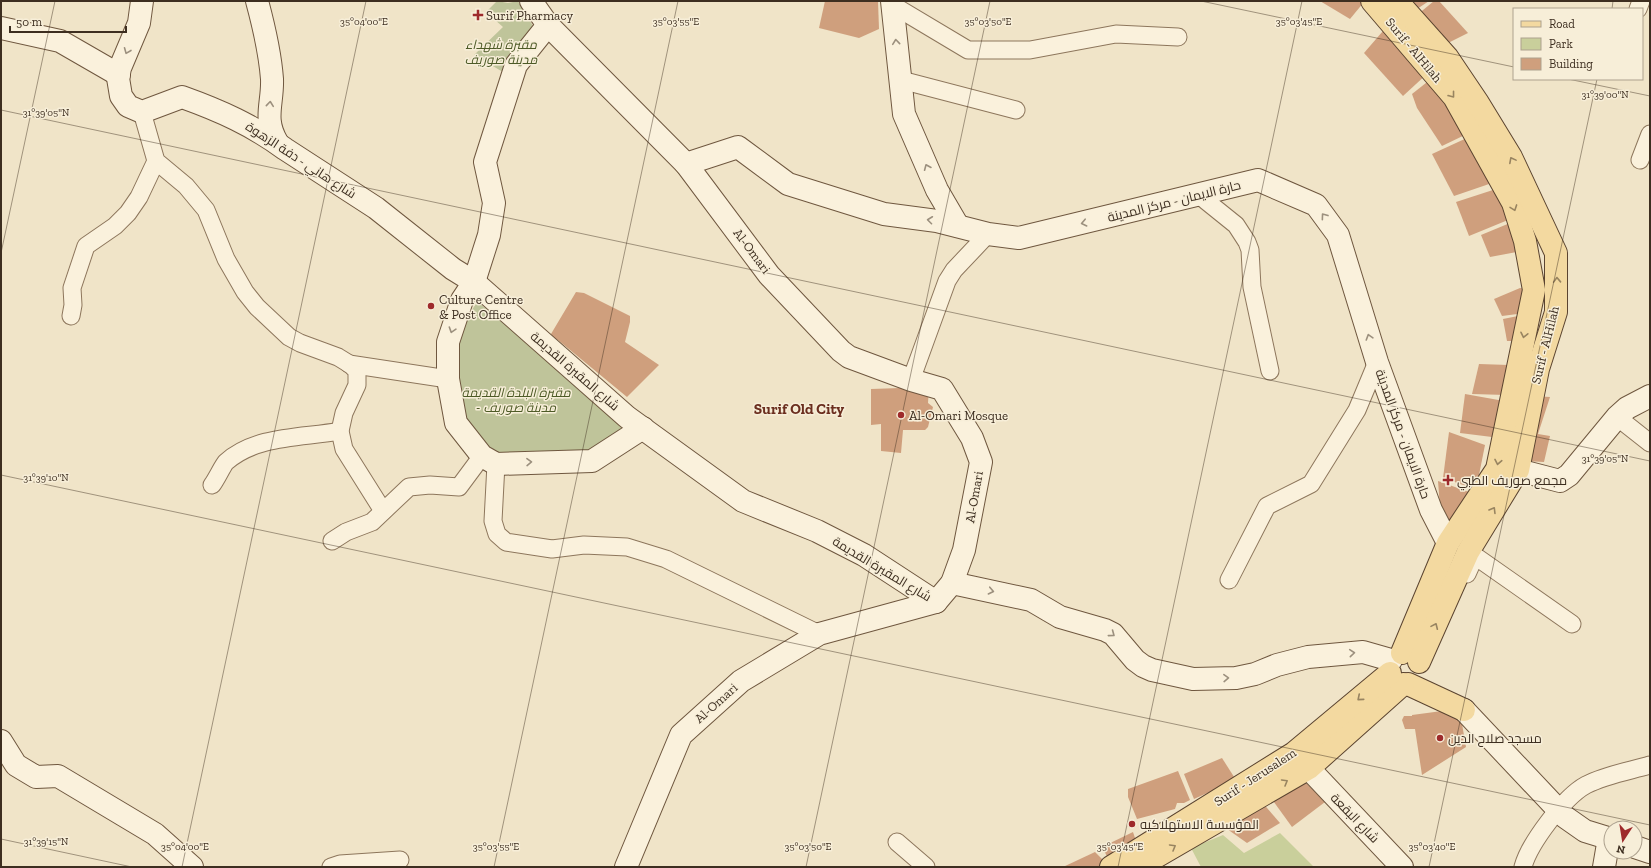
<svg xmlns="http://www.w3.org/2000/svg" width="1651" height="868" viewBox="0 0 1651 868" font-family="'Zilla Slab',Cairo,serif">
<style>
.green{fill:#c9cf9b}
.cemetery{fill:#bfc49a}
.building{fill:#cf9f7d}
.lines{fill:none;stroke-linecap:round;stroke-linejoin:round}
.street-casing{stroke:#8d765c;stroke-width:19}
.secondary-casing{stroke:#6f573f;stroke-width:24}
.primary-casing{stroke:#5b4430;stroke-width:24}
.street{stroke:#faf1dc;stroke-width:17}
.secondary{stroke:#faf1dc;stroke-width:22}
.primary{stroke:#f3d9a0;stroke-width:22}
.oneway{stroke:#9c907e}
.oneway2{stroke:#988460}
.ticks{fill:none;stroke:#3d2e20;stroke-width:1;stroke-opacity:0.45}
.poi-dot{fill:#9e2a2b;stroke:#f7eed8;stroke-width:1.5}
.labels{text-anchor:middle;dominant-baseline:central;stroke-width:3;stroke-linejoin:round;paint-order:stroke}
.poi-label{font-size:13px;fill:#3d2e20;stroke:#f7eed8;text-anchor:start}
.park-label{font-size:13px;font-style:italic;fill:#4d5a26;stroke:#f7eed8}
.street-label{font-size:13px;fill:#3d2e20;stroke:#f7eed8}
.quarter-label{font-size:15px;font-weight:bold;fill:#6b2e1e;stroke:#f7eed8}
.ticks-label{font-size:10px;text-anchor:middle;fill:#3d2e20;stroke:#f7eed8;stroke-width:3;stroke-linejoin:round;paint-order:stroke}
</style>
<rect width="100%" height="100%" fill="#f0e4c8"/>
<polygon class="green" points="1280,833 1314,867 1201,867 1191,848 1223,835 1244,853"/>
<g class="cemetery">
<polygon points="497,1 508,3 518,1 533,26 529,38 508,75 474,55 503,27 486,12"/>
<polygon points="477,302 643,422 591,456 491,456 460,420 453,340"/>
</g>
<g class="building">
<polygon points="825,1 878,1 879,29 859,38 819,28"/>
<polygon points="1320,1 1363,1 1364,2 1350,19"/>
<polygon points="1401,1 1429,1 1411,13"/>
<polygon points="1434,1 1439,1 1468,33 1442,46 1417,15"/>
<polygon points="1389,24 1428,73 1403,96 1364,53"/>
<polygon points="1431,79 1469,133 1442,146 1417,108 1412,94"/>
<polygon points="1469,137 1492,183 1454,196 1432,154"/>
<polygon points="1496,189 1508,220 1469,236 1456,202"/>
<polygon points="1510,223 1522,251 1490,257 1481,235"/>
<polygon points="1520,288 1527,289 1525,313 1502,316 1494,299"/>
<polygon points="576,292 584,293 630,316 630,322 625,342 659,365 627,397 558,340 553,339 551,334"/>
<polygon points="1523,315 1519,341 1507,341 1503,319"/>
<polygon points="1479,364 1509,365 1506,395 1472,394"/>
<polygon points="929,387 928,403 933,407 928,427 925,430 903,430 901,453 881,451 881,424 871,425 871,389"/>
<polygon points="1465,394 1504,401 1492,437 1460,433"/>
<polygon points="1534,396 1550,397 1538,434 1550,436 1544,462 1523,461"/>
<polygon points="1449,432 1485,445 1479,475 1469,487 1443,478"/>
<polygon points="1438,481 1469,492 1456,521 1443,522 1443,509 1440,507"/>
<polygon points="1442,711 1461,718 1466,747 1422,775 1415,729 1405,729 1402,720 1404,716 1412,716 1412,715"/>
<polygon points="1222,758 1236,780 1194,799 1184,774"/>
<polygon points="1178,771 1190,800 1184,803 1177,803 1175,809 1137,819 1128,797 1128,789"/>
<polygon points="1293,782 1307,784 1325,802 1292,827 1271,798"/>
<polygon points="1261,801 1280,823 1247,843 1220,824"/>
<polygon points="1133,832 1137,844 1109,860 1102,847"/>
<polygon points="1095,852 1107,864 1102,867 1063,867"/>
</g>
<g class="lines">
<defs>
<g id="street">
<polyline points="891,4 968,50 1030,50 1116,34 1178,37"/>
<polyline points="1638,9 1641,1"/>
<polyline points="901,80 1016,110"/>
<polyline points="142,112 156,161 186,186 206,210 226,259 245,292 257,307 289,337 300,343 338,357 351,365 357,371 357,385 344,413 340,431 344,449 383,511"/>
<polyline points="1640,160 1650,134"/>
<polyline points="1200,196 1236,225 1247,242 1250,250 1252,287 1270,371"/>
<polyline points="71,316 73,305 72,288 86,246 115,226 128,213 139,197 156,161"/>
<polyline points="349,364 448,379"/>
<polyline points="911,380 947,281 954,270 988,234"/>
<polyline points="1617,417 1650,443"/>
<polyline points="496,464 493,521 497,534 506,542 552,549 584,545 627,547 666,559 819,634"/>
<path d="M212 485C216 480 223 465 226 462 256 435 303 438 340 431"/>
<polyline points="332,541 346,532 372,522 409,487 430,485 459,487 482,456"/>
<polyline points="1467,574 1475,556 1572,624"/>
<polyline points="1229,580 1267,506 1311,484 1357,410 1377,362"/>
<polyline points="897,842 926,867"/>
<polyline points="331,867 340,864 400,860"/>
<path d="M1523 867C1529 844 1564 797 1586 785 1605 775 1629 771 1650 765"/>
</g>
<g id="secondary">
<path d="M142 1 139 23 120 68 118 78 121 96 128 106 142 112 182 97C221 111 252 125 285 149L376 208 453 269 474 282 627 417 743 501 817 531 864 555 936 602"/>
<path d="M257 1C264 27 270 52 272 79 273 104 263 118 277 142"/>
<polyline points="531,1 548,25 686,164 769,275 841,351 849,357 911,380 942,389 972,438 981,462 964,550 952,583 936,602 819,634 741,681 681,735 626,867"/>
<polyline points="892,1 904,114 937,190 958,226"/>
<polyline points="548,25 516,65 485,162 494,203 489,235 474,282 462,300 448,342 448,379 456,423 482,456 496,464 592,461 643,428"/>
<polyline points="1,28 60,41 119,75"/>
<polyline points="686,164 738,147 788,184 884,214 937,221 988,234 1019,238 1258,180 1316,205 1338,235 1377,362 1431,510 1448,543"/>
<polyline points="1518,470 1560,481 1569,475 1617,417 1627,408 1650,396"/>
<polyline points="952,583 1031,600 1060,617 1105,630 1113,634 1135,660 1143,666 1152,670 1193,679 1236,678 1255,674 1277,665 1308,657 1363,652 1391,660"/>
<polyline points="1464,710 1565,817 1585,831 1611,839"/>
<polyline points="1,741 16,765 36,777 58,776 155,834 192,867"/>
<polyline points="1296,755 1402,867"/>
<polyline points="1635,847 1650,852"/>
<polyline points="1604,867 1609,838"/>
</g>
<g id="primary">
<polyline points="1372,1 1454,97 1513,203 1525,241 1534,290 1497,469 1448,543 1402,653"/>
<polyline points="1397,1 1447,57 1478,103 1511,157 1556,253 1556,312 1538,369 1518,470 1468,552 1419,662"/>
<polyline points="1408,684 1464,710"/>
<polyline points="1142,865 1309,768 1403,684"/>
<polyline points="1111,867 1294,753 1390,673"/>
</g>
</defs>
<use href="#street" class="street-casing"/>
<use href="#secondary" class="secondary-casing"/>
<use href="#primary" class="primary-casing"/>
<use href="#street" class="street"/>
<use href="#secondary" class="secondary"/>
<use href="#primary" class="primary"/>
</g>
<defs><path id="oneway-chevron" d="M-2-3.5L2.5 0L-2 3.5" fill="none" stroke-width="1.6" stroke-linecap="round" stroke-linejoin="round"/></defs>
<g class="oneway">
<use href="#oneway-chevron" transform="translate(896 42) rotate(-96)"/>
<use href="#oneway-chevron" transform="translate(127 51) rotate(112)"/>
<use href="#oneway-chevron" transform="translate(270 104) rotate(-84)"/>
<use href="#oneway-chevron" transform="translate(927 167) rotate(-113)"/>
<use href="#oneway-chevron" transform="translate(1324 216) rotate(-126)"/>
<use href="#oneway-chevron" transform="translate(930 220) rotate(-173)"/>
<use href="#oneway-chevron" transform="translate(1084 223) rotate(167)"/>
<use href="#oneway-chevron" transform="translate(452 330) rotate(108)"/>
<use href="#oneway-chevron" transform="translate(1369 337) rotate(-107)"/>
<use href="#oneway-chevron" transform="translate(529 462) rotate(-1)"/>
<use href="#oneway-chevron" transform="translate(991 591) rotate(12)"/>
<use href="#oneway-chevron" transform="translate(1112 634) rotate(37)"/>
<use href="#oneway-chevron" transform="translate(1352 653) rotate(-5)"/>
<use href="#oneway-chevron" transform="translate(1226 678) rotate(-2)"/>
</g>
<g class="oneway2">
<use href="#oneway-chevron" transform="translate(1452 95) rotate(52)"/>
<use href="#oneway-chevron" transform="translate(1512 160) rotate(-118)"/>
<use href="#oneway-chevron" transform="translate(1514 208) rotate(70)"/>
<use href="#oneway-chevron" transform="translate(1557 280) rotate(-92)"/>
<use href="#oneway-chevron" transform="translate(1524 335) rotate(102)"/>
<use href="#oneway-chevron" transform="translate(1498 462) rotate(101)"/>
<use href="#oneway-chevron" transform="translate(1493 510) rotate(-59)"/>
<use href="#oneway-chevron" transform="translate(1435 626) rotate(-66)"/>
<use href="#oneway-chevron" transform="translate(1360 698) rotate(140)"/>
<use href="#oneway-chevron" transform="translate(1285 782) rotate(-30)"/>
<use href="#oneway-chevron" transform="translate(1173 847) rotate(-30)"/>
</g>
<path class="ticks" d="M1201 1 1514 67M1612 9 1613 1M1568 79 1650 96M1 110 1650 461M1 253 55 1M1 475 1650 825M1 839 132 867M182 867 366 1M494 867 678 1M806 867 990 1M1118 867 1302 1M1429 867 1597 79"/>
<g class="poi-dot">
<path d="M476 9h4v4h4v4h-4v4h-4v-4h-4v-4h4z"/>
<circle cx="431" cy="306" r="4"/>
<circle cx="901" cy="415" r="4"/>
<path d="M1446 474h4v4h4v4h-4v4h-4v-4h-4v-4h4z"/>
<circle cx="1440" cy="738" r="4"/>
<circle cx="1132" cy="824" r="4"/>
</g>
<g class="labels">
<g class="poi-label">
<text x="486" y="15">Surif Pharmacy</text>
<text x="439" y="299">Culture Centre<tspan x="439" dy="15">&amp; Post Office</tspan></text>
<text x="909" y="415">Al-Omari Mosque</text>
<text x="1457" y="480">مجمع صوريف الطبي</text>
<text x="1448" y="738">مسجد صلاح الدين</text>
<text x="1140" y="824">المؤسسة الاستهلاكيه</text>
</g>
<g class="park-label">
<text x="501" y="44">مقبرة شهداء<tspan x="501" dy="15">مدينة صوريف</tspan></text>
<text x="516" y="392">مقبرة البلدة القديمة<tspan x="516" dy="15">- مدينة صوريف</tspan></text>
</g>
<g class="street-label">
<text transform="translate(1414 50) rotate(50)">Surif - AlHilah</text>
<text transform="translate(301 160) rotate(33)">شارع هاني - دفة الزهوة</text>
<text transform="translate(1174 201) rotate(-14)">حارة الايمان - مركز المدينة</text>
<text transform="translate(752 251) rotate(53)">Al-Omari</text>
<text transform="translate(1545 345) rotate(-76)">Surif - AlHilah</text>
<text transform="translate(575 371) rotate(41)">شارع المقبرة القديمة</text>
<text transform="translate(1403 434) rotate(70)">حارة الايمان - مركز المدينة</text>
<text transform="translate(974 497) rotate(-80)">Al-Omari</text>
<text transform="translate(882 569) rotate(31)">شارع المقبرة القديمة</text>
<text transform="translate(716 703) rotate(-42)">Al-Omari</text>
<text transform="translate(1255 777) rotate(-33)">Surif - Jerusalem</text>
<text transform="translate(1355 818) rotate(46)">شارع البقعة</text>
</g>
<g class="quarter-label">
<text x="799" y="409">Surif Old City</text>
</g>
</g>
<g class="ticks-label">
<text x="364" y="25">35°04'00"E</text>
<text x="676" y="25">35°03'55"E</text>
<text x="988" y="25">35°03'50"E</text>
<text x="1299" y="25">35°03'45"E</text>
<text x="1605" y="98">31°39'00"N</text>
<text x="46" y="116">31°39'05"N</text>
<text x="1605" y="462">31°39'05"N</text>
<text x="46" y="481">31°39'10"N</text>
<text x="46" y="845">31°39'15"N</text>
<text x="185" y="850">35°04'00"E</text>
<text x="496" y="850">35°03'55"E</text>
<text x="808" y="850">35°03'50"E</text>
<text x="1120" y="850">35°03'45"E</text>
<text x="1432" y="850">35°03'40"E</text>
</g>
<rect width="1651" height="868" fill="none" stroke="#3d2e20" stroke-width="4"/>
<rect x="1513" y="8" width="130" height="72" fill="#f7eed8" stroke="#ada18e"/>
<rect x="1521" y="21" width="20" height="6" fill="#f3d9a0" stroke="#ada18e"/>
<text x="1549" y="28" font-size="12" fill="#3d2e20">Road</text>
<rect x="1521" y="38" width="20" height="12" fill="#c9cf9b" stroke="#ada18e"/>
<text x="1549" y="48" font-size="12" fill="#3d2e20">Park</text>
<rect x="1521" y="58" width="20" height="12" fill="#cf9f7d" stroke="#ada18e"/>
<text x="1549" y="68" font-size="12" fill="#3d2e20">Building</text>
<g transform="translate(1623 840) rotate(192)"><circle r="19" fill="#f7eed8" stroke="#ada18e"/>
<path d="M0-3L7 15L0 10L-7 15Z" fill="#9e2a2b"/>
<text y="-6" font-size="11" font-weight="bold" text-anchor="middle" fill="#3d2e20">N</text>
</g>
<path d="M10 26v6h116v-6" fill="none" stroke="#3d2e20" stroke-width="2"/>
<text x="16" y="26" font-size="12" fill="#3d2e20" stroke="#f7eed8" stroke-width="3" paint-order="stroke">50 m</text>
</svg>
